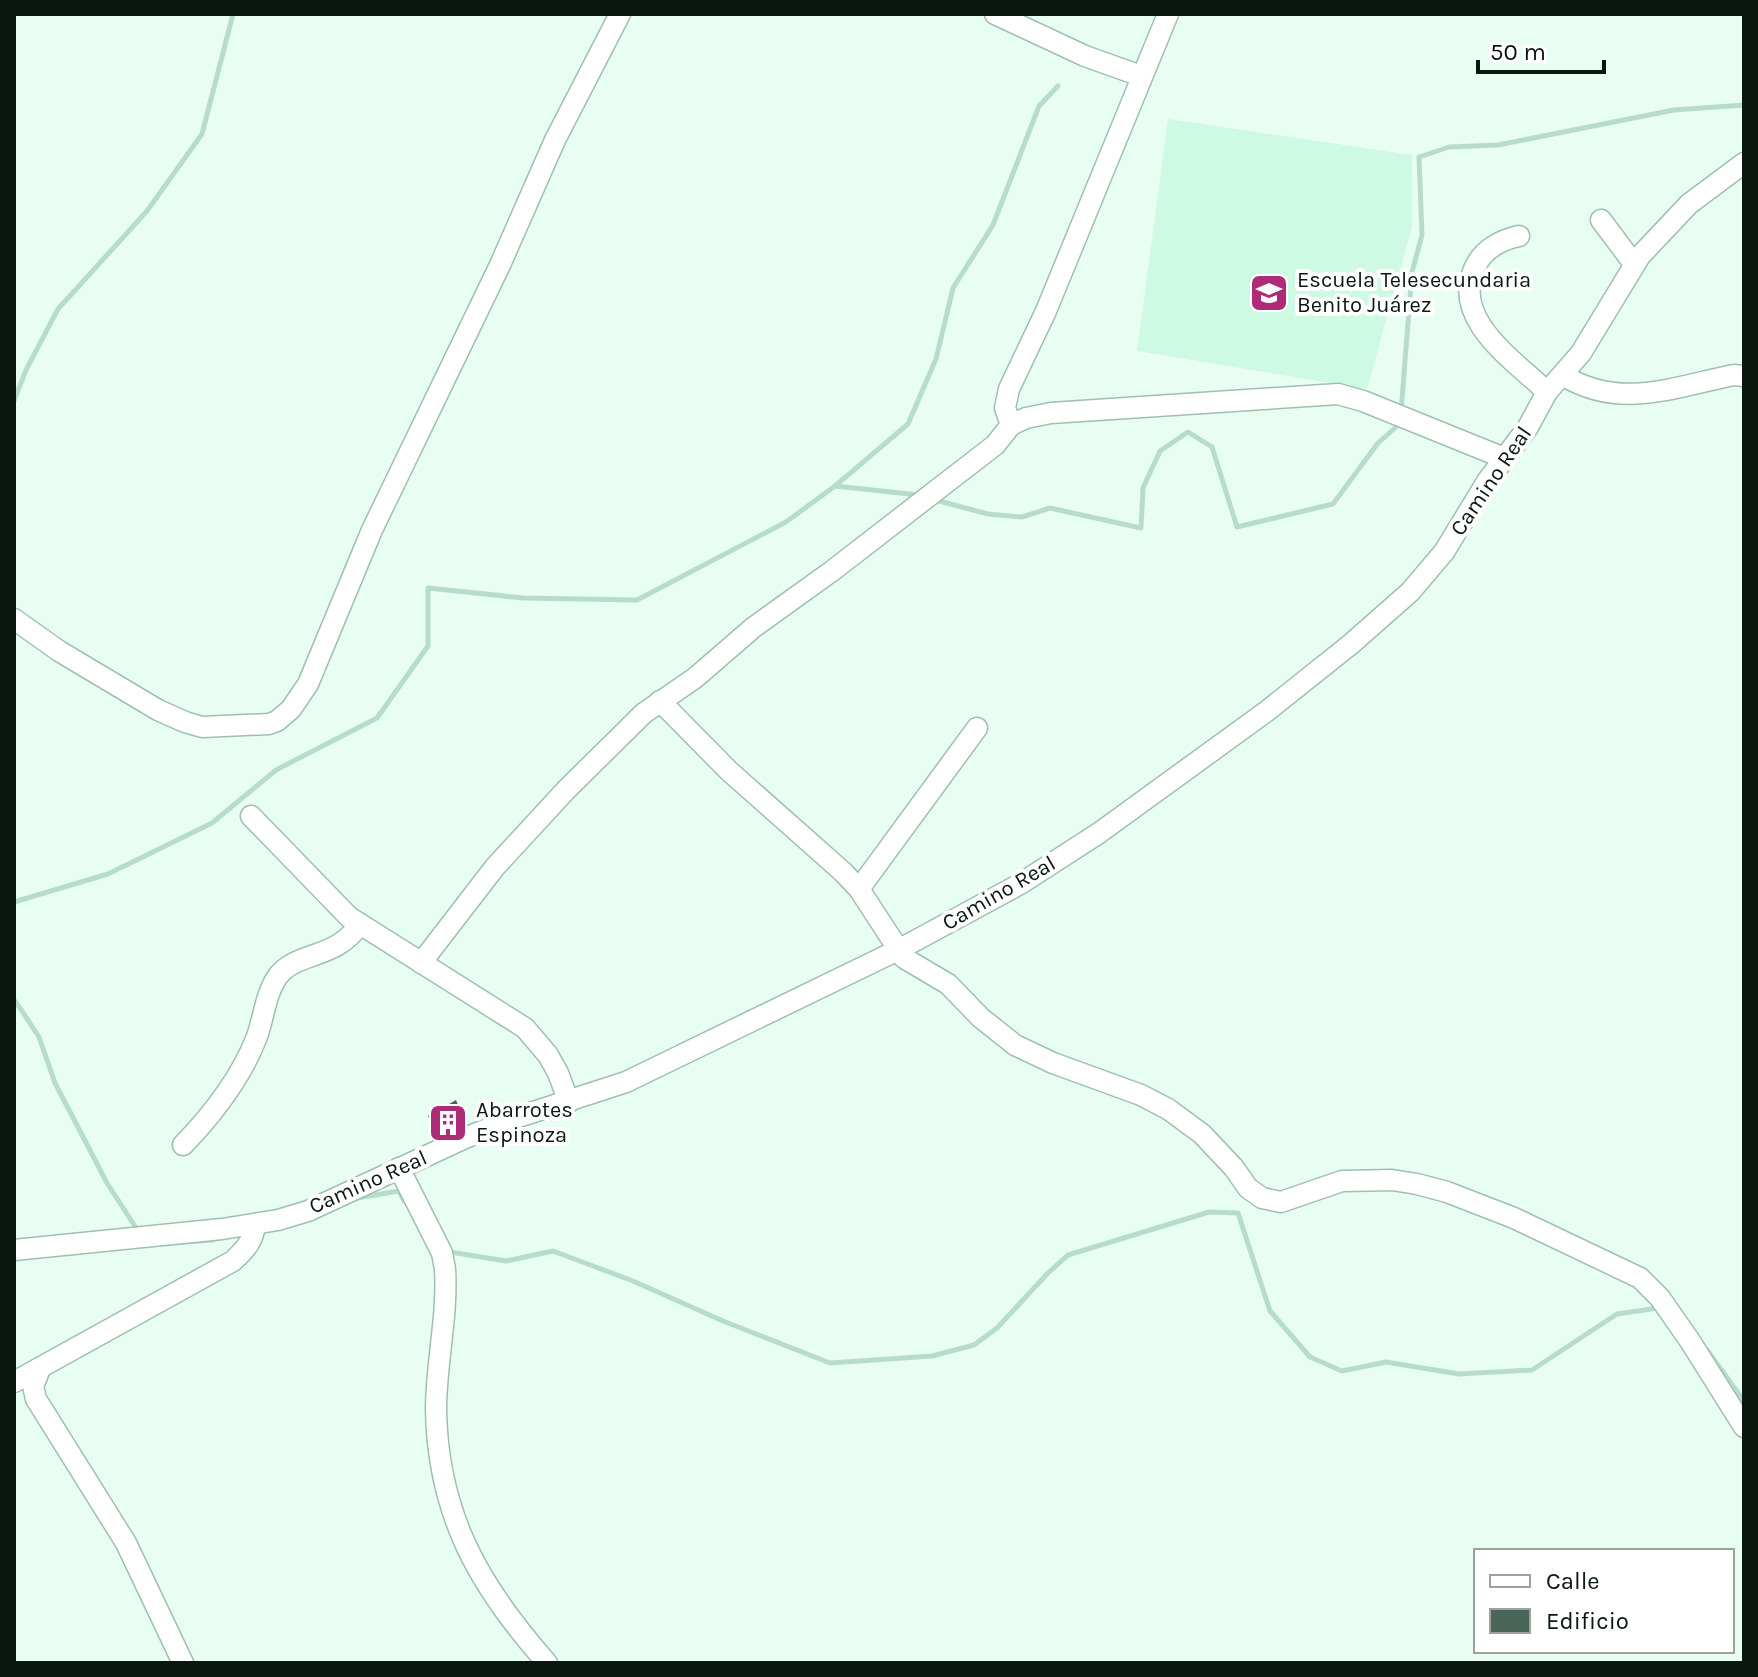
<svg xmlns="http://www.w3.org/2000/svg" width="1758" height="1677" viewBox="0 0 1758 1677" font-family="Karla,sans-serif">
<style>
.built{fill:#cefae4}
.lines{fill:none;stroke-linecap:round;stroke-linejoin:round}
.stream{stroke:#b7ddca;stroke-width:5}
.building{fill:#486758}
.minor-casing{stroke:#9ec0af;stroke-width:23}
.minor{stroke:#fff;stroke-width:20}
.labels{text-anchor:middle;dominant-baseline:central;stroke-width:8;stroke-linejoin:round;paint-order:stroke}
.poi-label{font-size:22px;fill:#0a1711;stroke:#fff;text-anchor:start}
.street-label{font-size:22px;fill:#0a1711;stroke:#fff}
</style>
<rect width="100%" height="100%" fill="#e9fef3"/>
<polygon class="built" points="1168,119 1412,155 1412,227 1367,389 1137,351"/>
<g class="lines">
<g class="stream">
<polyline points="14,401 26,370 58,309 147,211 202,134 233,14"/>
<polyline points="1401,412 1412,272 1422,235 1419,157 1449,147 1498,145 1674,110 1744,105"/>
<polyline points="835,486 908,424 936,359 953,288 993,225 1039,106 1058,86"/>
<polyline points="939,501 988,514 1022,517 1050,508 1141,528 1143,488 1160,451 1188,432 1212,447 1237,527 1333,504 1378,443 1395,428"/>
<polyline points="14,902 108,874 212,823 276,770 377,718 428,646 428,588 523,598 637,600 786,522 835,486 919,495"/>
<polyline points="14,999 39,1037 55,1083 107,1183 138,1231"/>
<polyline points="357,1198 399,1191 404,1201"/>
<polyline points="156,1244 213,1240"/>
<polyline points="450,1252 506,1261 553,1251 633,1281 723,1321 830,1363 932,1356 974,1345 997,1328 1047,1274 1068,1255 1209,1212 1238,1213 1270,1311 1310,1357 1342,1371 1386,1362 1459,1374 1532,1370 1617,1314 1658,1308"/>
<polyline points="1707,1350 1744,1401"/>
</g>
</g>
<polygon class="building" points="456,1100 468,1130 442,1143 428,1116"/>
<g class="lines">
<defs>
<g id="minor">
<polyline points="995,14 1085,56 1141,76"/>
<polyline points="1601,220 1634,264"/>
<path d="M1519 236C1500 240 1483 250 1475 267 1450 319 1514 360 1547 392"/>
<path d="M1564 376C1621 410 1673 387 1734 375L1744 376"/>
<polyline points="1011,425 1005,408 1009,389 1046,311 1168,14"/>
<polyline points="14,619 59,651 158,710 185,722 202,727 269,724 277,721 291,709 308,684 372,530 500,265 555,140 620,14"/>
<polyline points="660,701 729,771 843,872 859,889 904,958 948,984 981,1018 1015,1045 1053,1063 1141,1095 1168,1109 1202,1134 1234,1168 1248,1188 1262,1198 1281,1202 1342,1181 1392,1180 1417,1184 1447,1192 1514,1218 1640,1278 1660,1298 1690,1341 1744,1427"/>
<polyline points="251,816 349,917 525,1028 548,1055 558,1073 569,1102"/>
<polyline points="859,889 977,728"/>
<polyline points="421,963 495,867 566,790 644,713 695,678 754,627 832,571 995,445 1011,425 1026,418 1051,413 1338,394 1363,401 1504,458"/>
<path d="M183 1145C213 1114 240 1079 256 1039 264 1019 265 994 278 976 297 951 335 960 359 925"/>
<path d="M399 1168 442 1253 445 1269C448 1316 436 1363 436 1410 438 1515 479 1586 547 1663"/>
<polyline points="14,1250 222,1229 278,1220 308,1211 465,1138 515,1118 626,1082 898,950 1020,884 1099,833 1267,711 1351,644 1410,592 1444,552 1488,480 1528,427 1547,392 1581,353 1640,256 1689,204 1744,163"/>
<polyline points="40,1369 33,1386 36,1399 126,1543 183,1663"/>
<path d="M14 1382 233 1261C245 1250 254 1240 255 1224"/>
</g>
</defs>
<use href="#minor" class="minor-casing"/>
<use href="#minor" class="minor"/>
</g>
<defs>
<symbol id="school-square" viewBox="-11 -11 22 22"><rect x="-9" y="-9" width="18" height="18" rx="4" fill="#ae2c77" stroke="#fff"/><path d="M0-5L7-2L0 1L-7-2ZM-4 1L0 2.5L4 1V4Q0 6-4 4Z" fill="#fff"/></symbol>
<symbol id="building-square" viewBox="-11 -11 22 22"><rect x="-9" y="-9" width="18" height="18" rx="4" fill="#ae2c77" stroke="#fff"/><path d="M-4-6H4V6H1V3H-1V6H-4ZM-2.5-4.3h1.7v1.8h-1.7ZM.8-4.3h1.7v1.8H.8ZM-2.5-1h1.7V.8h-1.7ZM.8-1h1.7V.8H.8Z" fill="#fff"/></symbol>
</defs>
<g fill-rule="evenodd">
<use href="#school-square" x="1247" y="271" width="44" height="44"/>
<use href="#building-square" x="426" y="1101" width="44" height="44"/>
</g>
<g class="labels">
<g class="poi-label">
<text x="1297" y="280">Escuela Telesecundaria<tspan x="1297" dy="25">Benito Juárez</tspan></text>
<text x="476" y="1110">Abarrotes<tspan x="476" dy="25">Espinoza</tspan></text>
</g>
<g class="street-label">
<text transform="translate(1491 481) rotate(-56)">Camino Real</text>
<text transform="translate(999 893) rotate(-30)">Camino Real</text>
<text transform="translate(368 1182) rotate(-24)">Camino Real</text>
</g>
</g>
<rect width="1758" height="1677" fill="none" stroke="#0a1711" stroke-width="32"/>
<rect x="1474" y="1549" width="260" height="104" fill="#ffffff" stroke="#9da2a0" stroke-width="2"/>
<rect x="1490" y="1575" width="40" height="12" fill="#ffffff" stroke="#9da2a0" stroke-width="2"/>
<text x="1546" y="1589" font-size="24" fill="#0a1711">Calle</text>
<rect x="1490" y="1609" width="40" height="24" fill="#486758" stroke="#9da2a0" stroke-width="2"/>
<text x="1546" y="1629" font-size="24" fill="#0a1711">Edificio</text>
<path d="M1478 60v12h126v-12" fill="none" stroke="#0a1711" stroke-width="4"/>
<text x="1490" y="60" font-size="24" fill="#0a1711" stroke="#ffffff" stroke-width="6" paint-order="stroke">50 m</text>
</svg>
